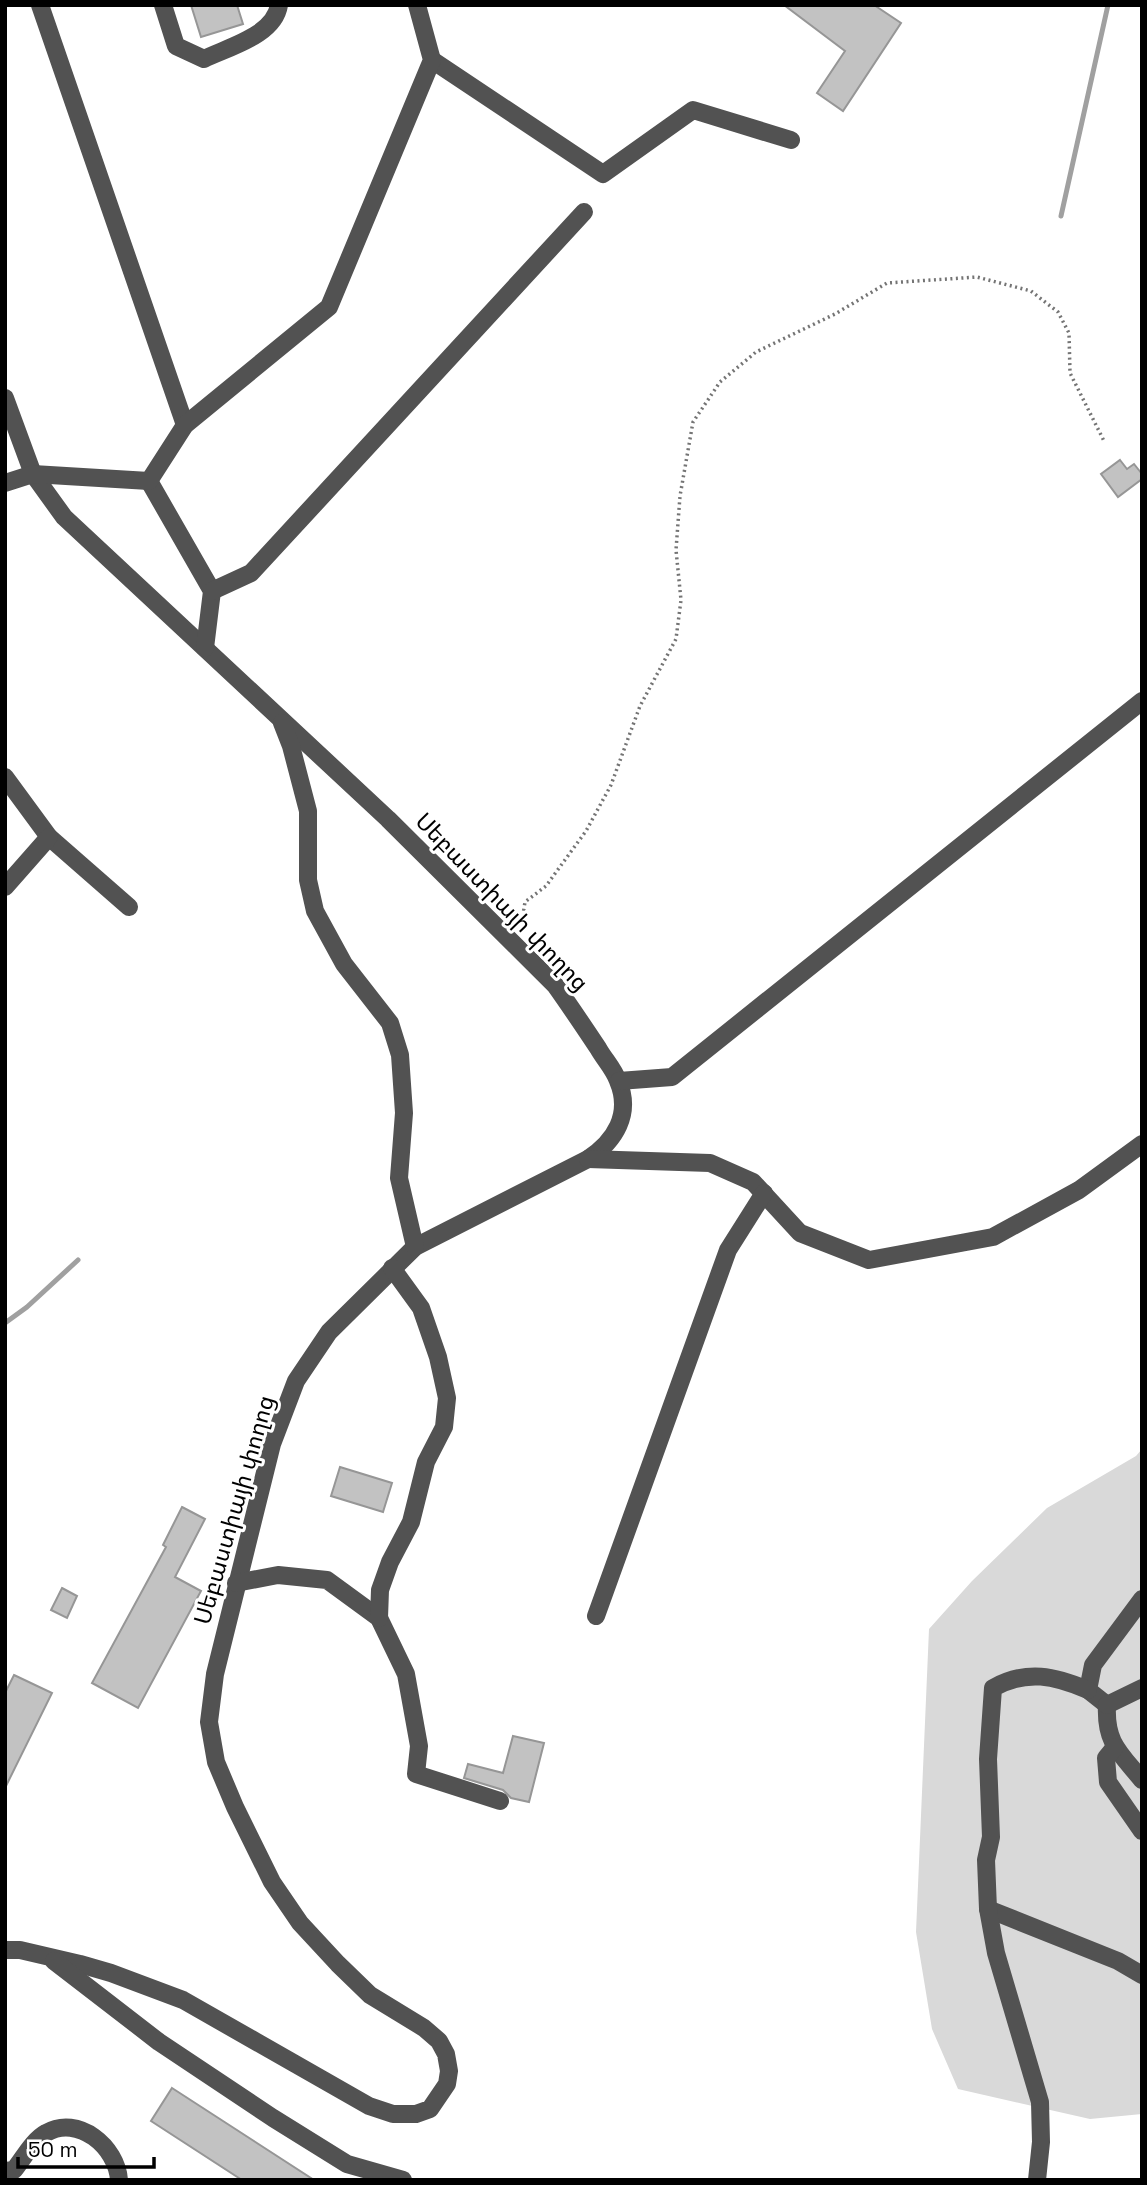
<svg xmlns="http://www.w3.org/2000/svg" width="1147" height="2185" viewBox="0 0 1147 2185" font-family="'Space Grotesk','Noto Sans Armenian',sans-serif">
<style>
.green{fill:#d9d9d9}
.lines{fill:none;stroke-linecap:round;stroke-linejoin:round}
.stream{stroke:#a0a0a0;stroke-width:5}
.building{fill:#c2c2c2;stroke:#969696;stroke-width:2}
.path{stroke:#747474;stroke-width:3.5;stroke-dasharray:2 3.5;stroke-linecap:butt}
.minor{stroke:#525252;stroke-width:18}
.labels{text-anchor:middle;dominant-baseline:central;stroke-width:6;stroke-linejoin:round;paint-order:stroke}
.street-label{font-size:23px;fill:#000;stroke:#fff}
</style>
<rect width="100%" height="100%" fill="#fff"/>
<polygon class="green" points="1142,1449 1142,2114 1090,2119 958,2089 932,2029 916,1932 929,1629 972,1581 1047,1508 1136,1456"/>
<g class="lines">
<g class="stream">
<polyline points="1061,216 1108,5"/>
<polyline points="5,1323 27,1307 78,1260"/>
</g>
</g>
<g class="building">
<polygon points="191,5 237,5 243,24 201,37"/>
<polygon points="784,5 874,5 901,23 843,111 817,93 845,51"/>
<polygon points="1120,460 1127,469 1134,464 1142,474 1142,479 1118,497 1101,474"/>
<polygon points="340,1467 392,1483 383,1512 331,1496"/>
<polygon points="182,1507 205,1519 175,1577 201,1591 138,1708 92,1683 166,1547 163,1545"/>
<polygon points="62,1588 77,1596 67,1618 51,1610"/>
<polygon points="14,1675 52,1693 5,1788 5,1693"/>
<polygon points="513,1736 544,1743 529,1802 511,1798 503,1790 464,1778 468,1764 503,1773"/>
<polygon points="172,2088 314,2180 242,2180 151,2121"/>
</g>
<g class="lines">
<polyline class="path" points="523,927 522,921 525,902 546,886 586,831 611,785 640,706 676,639 681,600 676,550 680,496 693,422 720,382 756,352 835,314 887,283 977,277 1031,291 1058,312 1069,333 1070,373 1104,441"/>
<g class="minor">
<polyline points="40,5 185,425"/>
<path d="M163 5 176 46 204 59C228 47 274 36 279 5"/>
<polyline points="432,60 603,174 693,110 791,140"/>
<path d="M5 398 33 474 64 517 388 819 555 985C570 1006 584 1027 598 1048 604 1059 614 1069 618 1081 632 1114 615 1141 588 1159L415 1247 329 1332 296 1381 272 1444 215 1674 209 1722 216 1762 235 1807 272 1882 300 1923 338 1964 370 1995 424 2028 439 2041 446 2054 449 2071 447 2084 430 2109 416 2114H393L369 2106 183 2000 111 1973 80 1964 20 1950H5"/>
<polyline points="149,481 212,591 205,648"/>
<polyline points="5,483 33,474 149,481 185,425 329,307 432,60 417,5"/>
<polyline points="212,591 251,573 584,212"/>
<polyline points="282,723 291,746 308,811 308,880 315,911 344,964 390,1023 400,1055 404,1113 399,1178 415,1247"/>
<polyline points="5,777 49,837 129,907"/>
<polyline points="5,887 49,837"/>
<polyline points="619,1081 672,1077 1142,701"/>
<polyline points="588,1159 710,1163 753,1182 800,1233 869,1260 993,1237 1079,1190 1142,1144"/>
<polyline points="236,1583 278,1575 327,1580 379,1618 406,1674 419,1746 416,1774 500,1801"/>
<polyline points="596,1616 728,1250 764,1193"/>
<polyline points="379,1618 380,1590 390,1562 411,1522 426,1462 444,1427 447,1398 438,1357 421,1308 392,1268"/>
<polyline points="1107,1705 1088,1690 1093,1665 1142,1599"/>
<path d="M1107 1705C1105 1743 1120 1753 1142 1780"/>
<polyline points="1107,1705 1142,1688"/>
<polyline points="1115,1747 1106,1758 1108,1782 1142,1831"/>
<polyline points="988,1909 1118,1961 1142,1975"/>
<polyline points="54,1961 159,2042 273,2118 347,2164 403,2180"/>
<path d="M5 2171 14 2170C23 2159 33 2140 46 2133 78 2114 117 2147 119 2180"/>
<path d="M1037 2180 1041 2142 1040 2102 996 1953 988 1909 986 1860 991 1837 988 1759 993 1688C1027 1669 1055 1676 1088 1690"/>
</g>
</g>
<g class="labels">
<g class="street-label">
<text transform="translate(502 902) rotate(46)">Սեբաստիայի փողոց</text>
<text transform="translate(234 1510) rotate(-74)">Սեբաստիայի փողոց</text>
</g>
</g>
<rect width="1147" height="2185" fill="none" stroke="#000000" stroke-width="14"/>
<path d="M18 2157v10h136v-10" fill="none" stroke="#000000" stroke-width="3.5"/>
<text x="28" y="2157" font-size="21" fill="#000000" stroke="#ffffff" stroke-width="5" paint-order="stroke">50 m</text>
</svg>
